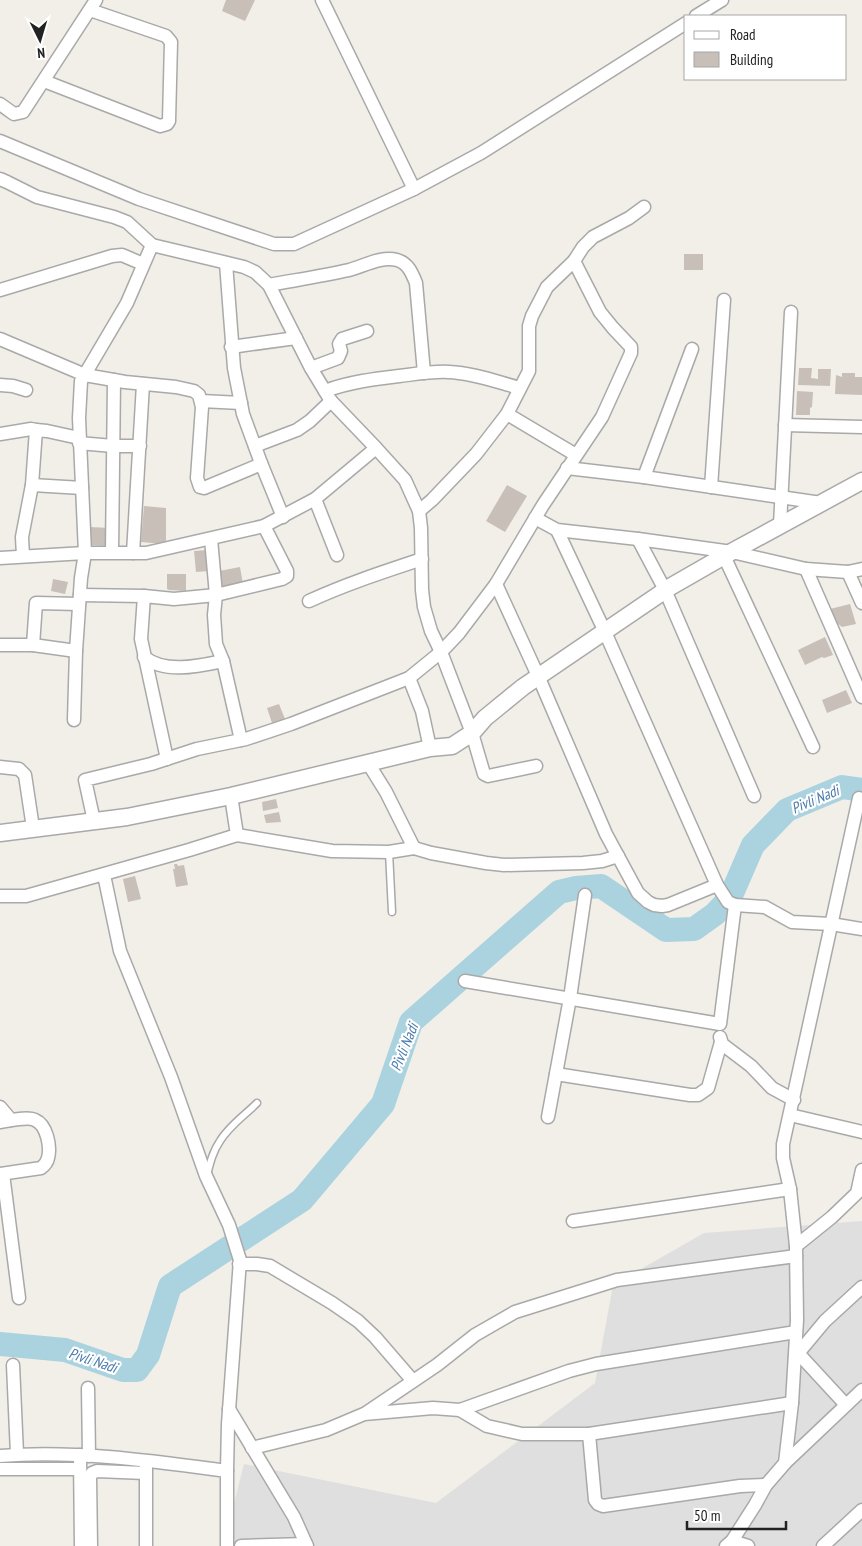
<svg xmlns="http://www.w3.org/2000/svg" width="862" height="1546" viewBox="0 0 862 1546" font-family="'PT Sans Narrow',sans-serif">
<style>
.residential{fill:#e0dfdf}
.lines{fill:none;stroke-linecap:round;stroke-linejoin:round}
.river{stroke:#aad3df;stroke-width:24}
.building{fill:#c7bfb8}
.service-casing{stroke:#a9a9a9;stroke-width:9}
.minor-casing{stroke:#a9a9a9;stroke-width:15}
.tertiary-casing{stroke:#a9a9a9;stroke-width:19}
.service{stroke:#fff;stroke-width:6}
.minor{stroke:#fff;stroke-width:12}
.tertiary{stroke:#fff;stroke-width:16}
.labels{text-anchor:middle;dominant-baseline:central;stroke-width:4.5;stroke-linejoin:round;paint-order:stroke}
.water-label{font-size:15px;font-style:italic;fill:#4a7aab;stroke:#fff}
</style>
<rect width="100%" height="100%" fill="#f2efe9"/>
<polygon class="residential" points="862,1221 862,1546 223,1546 244,1464 436,1503 595,1383 613,1285 704,1233"/>
<g class="lines">
<polyline class="river" points="0,1344 65,1350 123,1370 137,1370 148,1355 170,1286 302,1200 383,1104 411,1022 559,892 576,888 601,886 666,930 694,929 715,914 730,898 753,845 787,810 842,787 862,790"/>
</g>
<g class="building">
<polygon points="226,0 255,0 245,21 222,11"/>
<rect x="684" y="254" width="19" height="16"/>
<polygon points="799,368 812,368 811,378 818,379 818,369 831,369 830,386 798,385"/>
<polygon points="842,373 855,373 855,377 862,377 862,395 835,394 836,375 842,377"/>
<polygon points="797,391 813,392 812,407 810,408 810,415 796,415"/>
<polygon points="507,485 527,496 505,532 486,521"/>
<polygon points="144,506 166,508 166,541 164,541 164,544 141,542"/>
<polygon points="90,527 110,528 109,546 89,545"/>
<polygon points="207,550 209,571 196,572 194,551"/>
<polygon points="240,567 243,584 222,587 219,571"/>
<polygon points="167,574 186,574 186,591 169,590 167,589"/>
<polygon points="53,579 68,582 65,594 51,591"/>
<polygon points="850,604 856,624 842,627 833,620 830,609"/>
<polygon points="825,637 833,655 824,658 822,657 805,665 798,650"/>
<polygon points="846,690 852,703 827,713 822,700"/>
<polygon points="279,704 285,719 272,723 267,708"/>
<polygon points="276,799 278,808 263,811 262,802"/>
<polygon points="279,812 281,822 266,823 264,815"/>
<polygon points="174,864 177,864 178,866 184,865 188,885 176,887 173,869 175,869"/>
<polygon points="135,876 141,899 128,902 123,879"/>
</g>
<g class="lines">
<defs>
<g id="service">
<polyline points="389,852 392,912"/>
<path d="M207 1175C210 1163 213 1151 220 1141 229 1126 245 1115 257 1103"/>
</g>
<g id="minor">
<polyline points="322,0 414,189"/>
<polyline points="696,16 722,0"/>
<polyline points="44,81 160,126 167,124 169,121 171,42 166,36 90,10"/>
<polyline points="0,104 14,114 23,112 96,0"/>
<polyline points="0,141 139,199 274,244 294,244 414,189 481,153 686,23"/>
<polyline points="0,179 7,182 37,197 114,217 127,222 152,245 244,267 255,272 269,285 311,368 331,401 376,448"/>
<polyline points="152,245 127,303 81,381 79,418 85,553 146,553 264,526 315,499 376,448 405,480 419,511 421,528 422,590 424,607 431,631 441,652 472,733 484,774 488,776 536,766"/>
<polyline points="574,261 583,247 593,237 629,218 644,207"/>
<path d="M269 285C296 280 322 276 349 270 364 266 381 256 397 260 408 263 412 273 416 283L424 373"/>
<polyline points="0,290 112,256 122,255 143,264"/>
<polyline points="0,339 85,375 125,382 176,387 194,391 199,395 202,407 197,478 200,487 204,488 259,465 261,463 243,414 234,368 226,263"/>
<polyline points="231,347 296,338"/>
<polyline points="311,368 338,358 341,351 339,344 342,339 367,331"/>
<polyline points="0,385 13,386 26,390"/>
<path d="M325 391C349 382 374 379 399 376 416 374 433 371 449 372 473 373 497 382 520 388"/>
<polyline points="201,401 241,403"/>
<polyline points="507,414 576,455"/>
<polyline points="785,425 862,427"/>
<polyline points="0,434 31,429 36,430"/>
<polyline points="79,443 113,446 140,446"/>
<polyline points="255,446 297,430 310,421 331,401"/>
<polyline points="261,463 283,517"/>
<polyline points="567,468 644,477 821,503"/>
<polyline points="644,477 692,349"/>
<polyline points="32,485 82,488"/>
<polyline points="711,487 724,300"/>
<polyline points="315,499 337,555"/>
<polyline points="535,518 557,530 638,539 732,552 806,569 848,572 862,569"/>
<polyline points="780,525 791,312"/>
<polyline points="557,530 605,632 717,885 728,902 735,905 765,907 792,922 831,924 862,929"/>
<polyline points="211,539 216,595 282,579 287,576 287,571 264,526"/>
<polyline points="638,539 665,590 754,796"/>
<polyline points="112,552 114,380"/>
<polyline points="133,553 143,384"/>
<polyline points="23,556 22,537 32,485 36,430 47,431 79,438"/>
<polyline points="724,556 813,747"/>
<polyline points="0,558 85,553 81,578 76,651 33,645 0,645"/>
<polyline points="806,569 862,697"/>
<polyline points="848,572 862,603"/>
<polyline points="496,584 539,678 606,834 638,893 648,902 654,905 662,906 668,905 717,885"/>
<polyline points="80,595 144,596"/>
<path d="M309 601C346 584 383 572 422 559"/>
<polyline points="33,645 36,603 79,604"/>
<path d="M144 657C165 674 199 666 223 661"/>
<polyline points="409,678 422,711 430,748"/>
<polyline points="74,720 76,651"/>
<polyline points="167,759 141,639 144,596 174,599 216,595 214,615 216,644 223,661 241,740"/>
<polyline points="368,763 386,792 414,848"/>
<polyline points="0,767 19,769 25,775 33,828"/>
<polyline points="94,821 85,780 151,764 197,749 246,739 291,724 409,678 441,652 459,633 496,584 543,505 602,417 631,353 631,347 613,328 600,312 574,261 547,287 532,316 529,326 529,371 507,414 476,454 432,500 419,511"/>
<polyline points="237,835 332,851 389,852 414,848 431,853 486,863 504,865 583,863 602,861 618,856"/>
<polyline points="104,875 120,951 171,1077 206,1176 229,1225 240,1260 228,1424 227,1471"/>
<polyline points="0,896 26,896 189,850 237,835 231,796"/>
<polyline points="465,981 720,1024 735,905"/>
<polyline points="720,1037 722,1044 751,1066 772,1088 794,1100"/>
<polyline points="556,1074 690,1095 698,1095 708,1088 721,1042"/>
<polyline points="0,1107 11,1120"/>
<polyline points="790,1115 862,1132"/>
<polyline points="548,1117 570,998 585,895"/>
<path d="M0 1122C8 1121 28 1116 35 1120 47 1125 51 1147 48 1158 47 1163 45 1165 41 1168L0 1174"/>
<polyline points="3,1174 19,1298"/>
<polyline points="573,1221 790,1189"/>
<polyline points="796,1246 790,1189 783,1158 783,1144 859,798"/>
<polyline points="239,1264 257,1264 270,1266 332,1303 358,1321 375,1337 413,1381"/>
<polyline points="798,1353 846,1405"/>
<polyline points="795,1357 825,1321 862,1287"/>
<polyline points="13,1365 17,1454"/>
<polyline points="88,1388 89,1456"/>
<polyline points="229,1409 294,1517 307,1546"/>
<polyline points="460,1410 569,1371 596,1364 796,1332"/>
<polyline points="366,1413 437,1365 475,1335 515,1312 617,1280 796,1256"/>
<polyline points="589,1434 595,1500 598,1504 603,1506 740,1486 766,1485"/>
<polyline points="252,1448 326,1430 364,1414 433,1408 460,1410 487,1426 522,1434 589,1434 792,1403"/>
<polyline points="80,1455 81,1546"/>
<path d="M0 1456C76 1450 152 1461 227 1471V1546"/>
<polyline points="785,1463 862,1390"/>
<polyline points="146,1466 146,1546"/>
<polyline points="0,1469 80,1469"/>
<polyline points="732,1541 755,1505 766,1485 785,1463 792,1403 797,1320 796,1246 832,1217 857,1193 862,1170"/>
<polyline points="91,1546 90,1477 92,1473 97,1471 145,1473"/>
<polyline points="241,1546 306,1544"/>
<polyline points="726,1546 732,1541 748,1546"/>
<polyline points="823,1546 862,1510"/>
</g>
<polyline id="tertiary" points="0,833 127,817 231,796 430,748 452,746 472,733 485,718 523,687 670,587 724,556 862,481"/>
</defs>
<use href="#service" class="service-casing"/>
<use href="#minor" class="minor-casing"/>
<use href="#tertiary" class="tertiary-casing"/>
<use href="#service" class="service"/>
<use href="#minor" class="minor"/>
<use href="#tertiary" class="tertiary"/>
</g>
<g class="labels">
<g class="water-label">
<text transform="translate(815 799) rotate(-23)">Pivli Nadi</text>
<text transform="translate(404 1047) rotate(-68)">Pivli Nadi</text>
<text transform="translate(93 1360) rotate(18)">Pivli Nadi</text>
</g>
</g>
<rect x="684" y="15" width="162" height="65" fill="#ffffff" stroke="#a7a7a7"/>
<rect x="694" y="31" width="25" height="8" fill="#ffffff" stroke="#a7a7a7"/>
<text x="730" y="40" font-size="15" fill="#222222">Road</text>
<rect x="694" y="52" width="25" height="15" fill="#c7bfb8" stroke="#a7a7a7"/>
<text x="730" y="65" font-size="15" fill="#222222">Building</text>
<g transform="translate(40 40) rotate(175)" stroke="#ffffff" stroke-width="4" paint-order="stroke">
<path d="M0-4L9 19L0 12L-9 19Z" fill="#222222"/>
<text y="-8" font-size="14" font-weight="bold" text-anchor="middle" fill="#222222">N</text>
</g>
<path d="M687 1521v8h99v-8" fill="none" stroke="#222222" stroke-width="2.5"/>
<text x="694" y="1521" font-size="15" fill="#222222" stroke="#ffffff" stroke-width="4" paint-order="stroke">50 m</text>
</svg>
